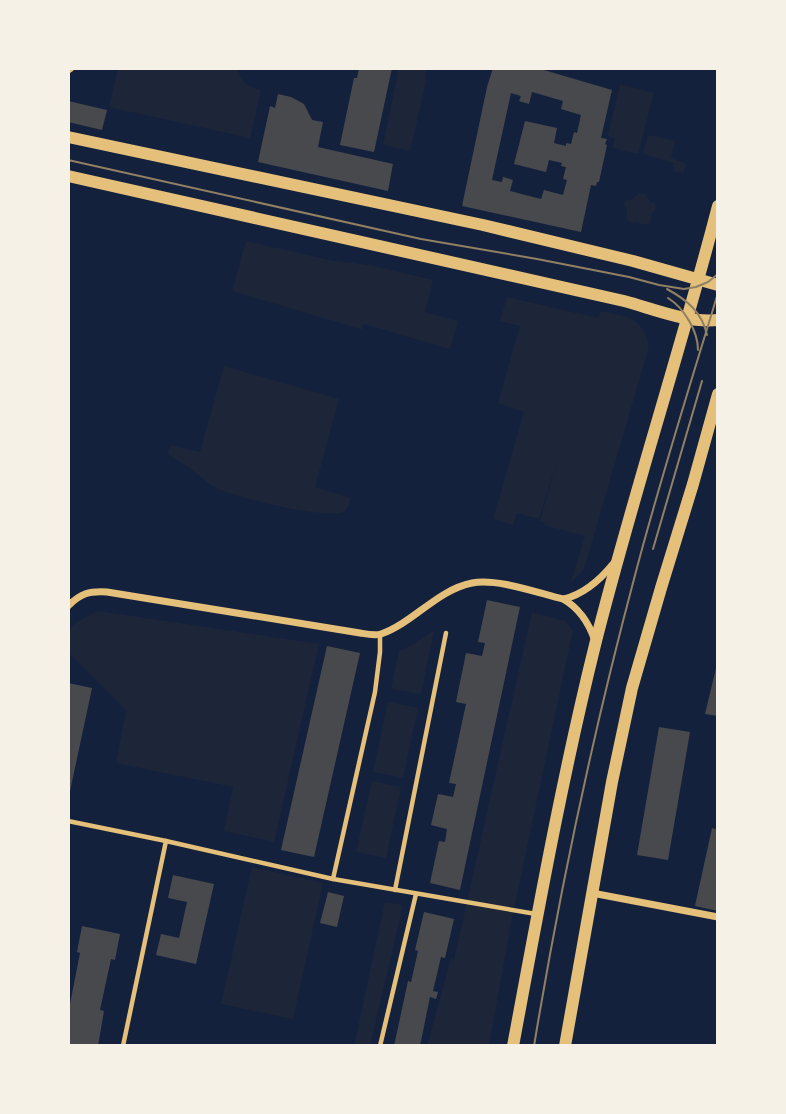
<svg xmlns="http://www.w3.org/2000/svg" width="786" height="1114" viewBox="0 0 786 1114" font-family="'Public Sans',sans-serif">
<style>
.green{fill:#1d2539}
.building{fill:#48494c;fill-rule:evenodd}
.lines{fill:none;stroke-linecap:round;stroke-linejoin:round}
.service{stroke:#e5c07b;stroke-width:4.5}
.minor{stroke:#e5c07b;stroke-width:7}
.secondary{stroke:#e5c07b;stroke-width:12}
.tram{stroke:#918062;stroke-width:2}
</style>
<rect width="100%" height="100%" fill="#14213d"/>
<g class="green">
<path d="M118 68H236C242 82 247 87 261 90L250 138 109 107Z"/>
<polygon points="399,68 425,68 426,70 426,82 410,151 383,145"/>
<polygon points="620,84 654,93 638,154 612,148 615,138 608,136"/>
<polygon points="648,135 675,141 671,158 687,164 683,173 673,171 674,163 643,154"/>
<polygon points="639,194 645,194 650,202 655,203 656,209 652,213 650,223 645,225 636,222 631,223 627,219 627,210 624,205 626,200 631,200"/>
<polygon points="246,241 329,260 369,265 433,280 425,312 458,321 450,349 364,324 362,329 360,329 232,291"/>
<path d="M507 297 598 318 601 311C629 318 641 315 649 346L585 566 582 572 571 582 585 536 544 525 545 523 540 521 558 457 539 519 517 513 513 525 493 519 524 412 498 403 520 326 500 321Z"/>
<path d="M224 366 339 399 315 487 350 498C349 504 349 509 343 512 328 520 233 497 217 488 207 483 199 475 191 469 183 464 175 459 168 454L170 445 200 452Z"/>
<path d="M98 611 319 644 274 842 224 831 233 787 116 763 126 710 68 652C68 622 73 624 98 611Z"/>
<polygon points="532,612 565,621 573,630 511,923 489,1046 427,1046 451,958 454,960"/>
<polygon points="434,630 421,694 391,689 399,651 414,644"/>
<polygon points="388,702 418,708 403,778 373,772"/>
<polygon points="372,781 401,787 386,858 356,852"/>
<polygon points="252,867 323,883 293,1019 221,1004"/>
<polygon points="385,902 403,905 370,1046 354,1046"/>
</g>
<g class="building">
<polygon points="359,68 392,68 374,152 340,145 354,78 357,78"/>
<path d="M493 68H537L612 90 601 138 607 139 605 144 607 145 599 182H597L596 186 591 185 581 232 462 206 487 87ZM532 92 563 101 561 109 581 115 577 133 574 132 571 144 566 143V146L554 143 557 128 525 121 514 164 546 172 549 160 562 163 561 166 566 167 563 179 567 180 563 195 544 190 541 199 510 191 513 180 503 177 502 182 492 180 511 93 521 96 519 101 529 104Z"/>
<polygon points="278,94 291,97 304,104 312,120 323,122 318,147 393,164 388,191 258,162 270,106 275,108"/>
<polygon points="68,101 107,110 102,130 68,122"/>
<polygon points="487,600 520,607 460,890 430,883 439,841 445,842 447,829 431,825 438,794 453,797 456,784 449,783 466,704 456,702 466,653 482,656 485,643 478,642"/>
<polygon points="327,646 360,653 314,857 281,850"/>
<polygon points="717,664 718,664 718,716 705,714"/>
<polygon points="68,683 92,688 69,796 68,796"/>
<polygon points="659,727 690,732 668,860 637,855"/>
<polygon points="712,828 718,830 718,911 695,906"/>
<polygon points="173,875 214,884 196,964 156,955 161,934 179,938 187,902 168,898"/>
<polygon points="328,892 344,896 337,927 320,923"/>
<polygon points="424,912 454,919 445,958 441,957 433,991 438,992 436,999 430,997 420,1046 394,1046 408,981 411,982 418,951 415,950"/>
<polygon points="82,926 120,934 115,960 111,959 100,1010 104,1011 98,1046 68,1046 68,1004 70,1004 80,953 77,952"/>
</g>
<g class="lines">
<g class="service">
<polyline points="68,821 166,841 333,879 536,914"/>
<polyline points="333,879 375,692 380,652 380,635"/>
<polyline points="395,890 446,633"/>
<polyline points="123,1046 166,841"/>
<polyline points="380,1046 416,894"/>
</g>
<g class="minor">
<polyline points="68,70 71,68"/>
<path d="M564 599C584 594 600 580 613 564"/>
<path d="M68 606C81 593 89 591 107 592L360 633C366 634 375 636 381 634 413 623 437 590 472 583 497 578 538 593 563 599 579 608 589 623 595 641"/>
<polyline points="592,893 718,917"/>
</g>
<g class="secondary">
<polyline points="68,137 483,225 633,261 718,285"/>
<path d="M68 176 624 301C654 309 686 323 718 320"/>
<path d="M513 1046C538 912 562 778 595 645 632 498 680 353 718 206"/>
<polyline points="565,1046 612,782 632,688 661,588 693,484 718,394"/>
</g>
<g class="tram">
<polyline points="68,160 421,239 537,259 629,277 659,285 684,289 696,287 708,282 718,274"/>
<path d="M667 289C687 300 702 312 707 335"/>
<path d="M668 298C684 308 698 331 698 350"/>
<polyline points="653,549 702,381"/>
<path d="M534 1046C560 889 593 733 634 579 659 483 689 388 718 293"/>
</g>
</g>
<rect width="786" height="1114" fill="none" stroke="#f6f1e7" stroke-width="140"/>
</svg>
